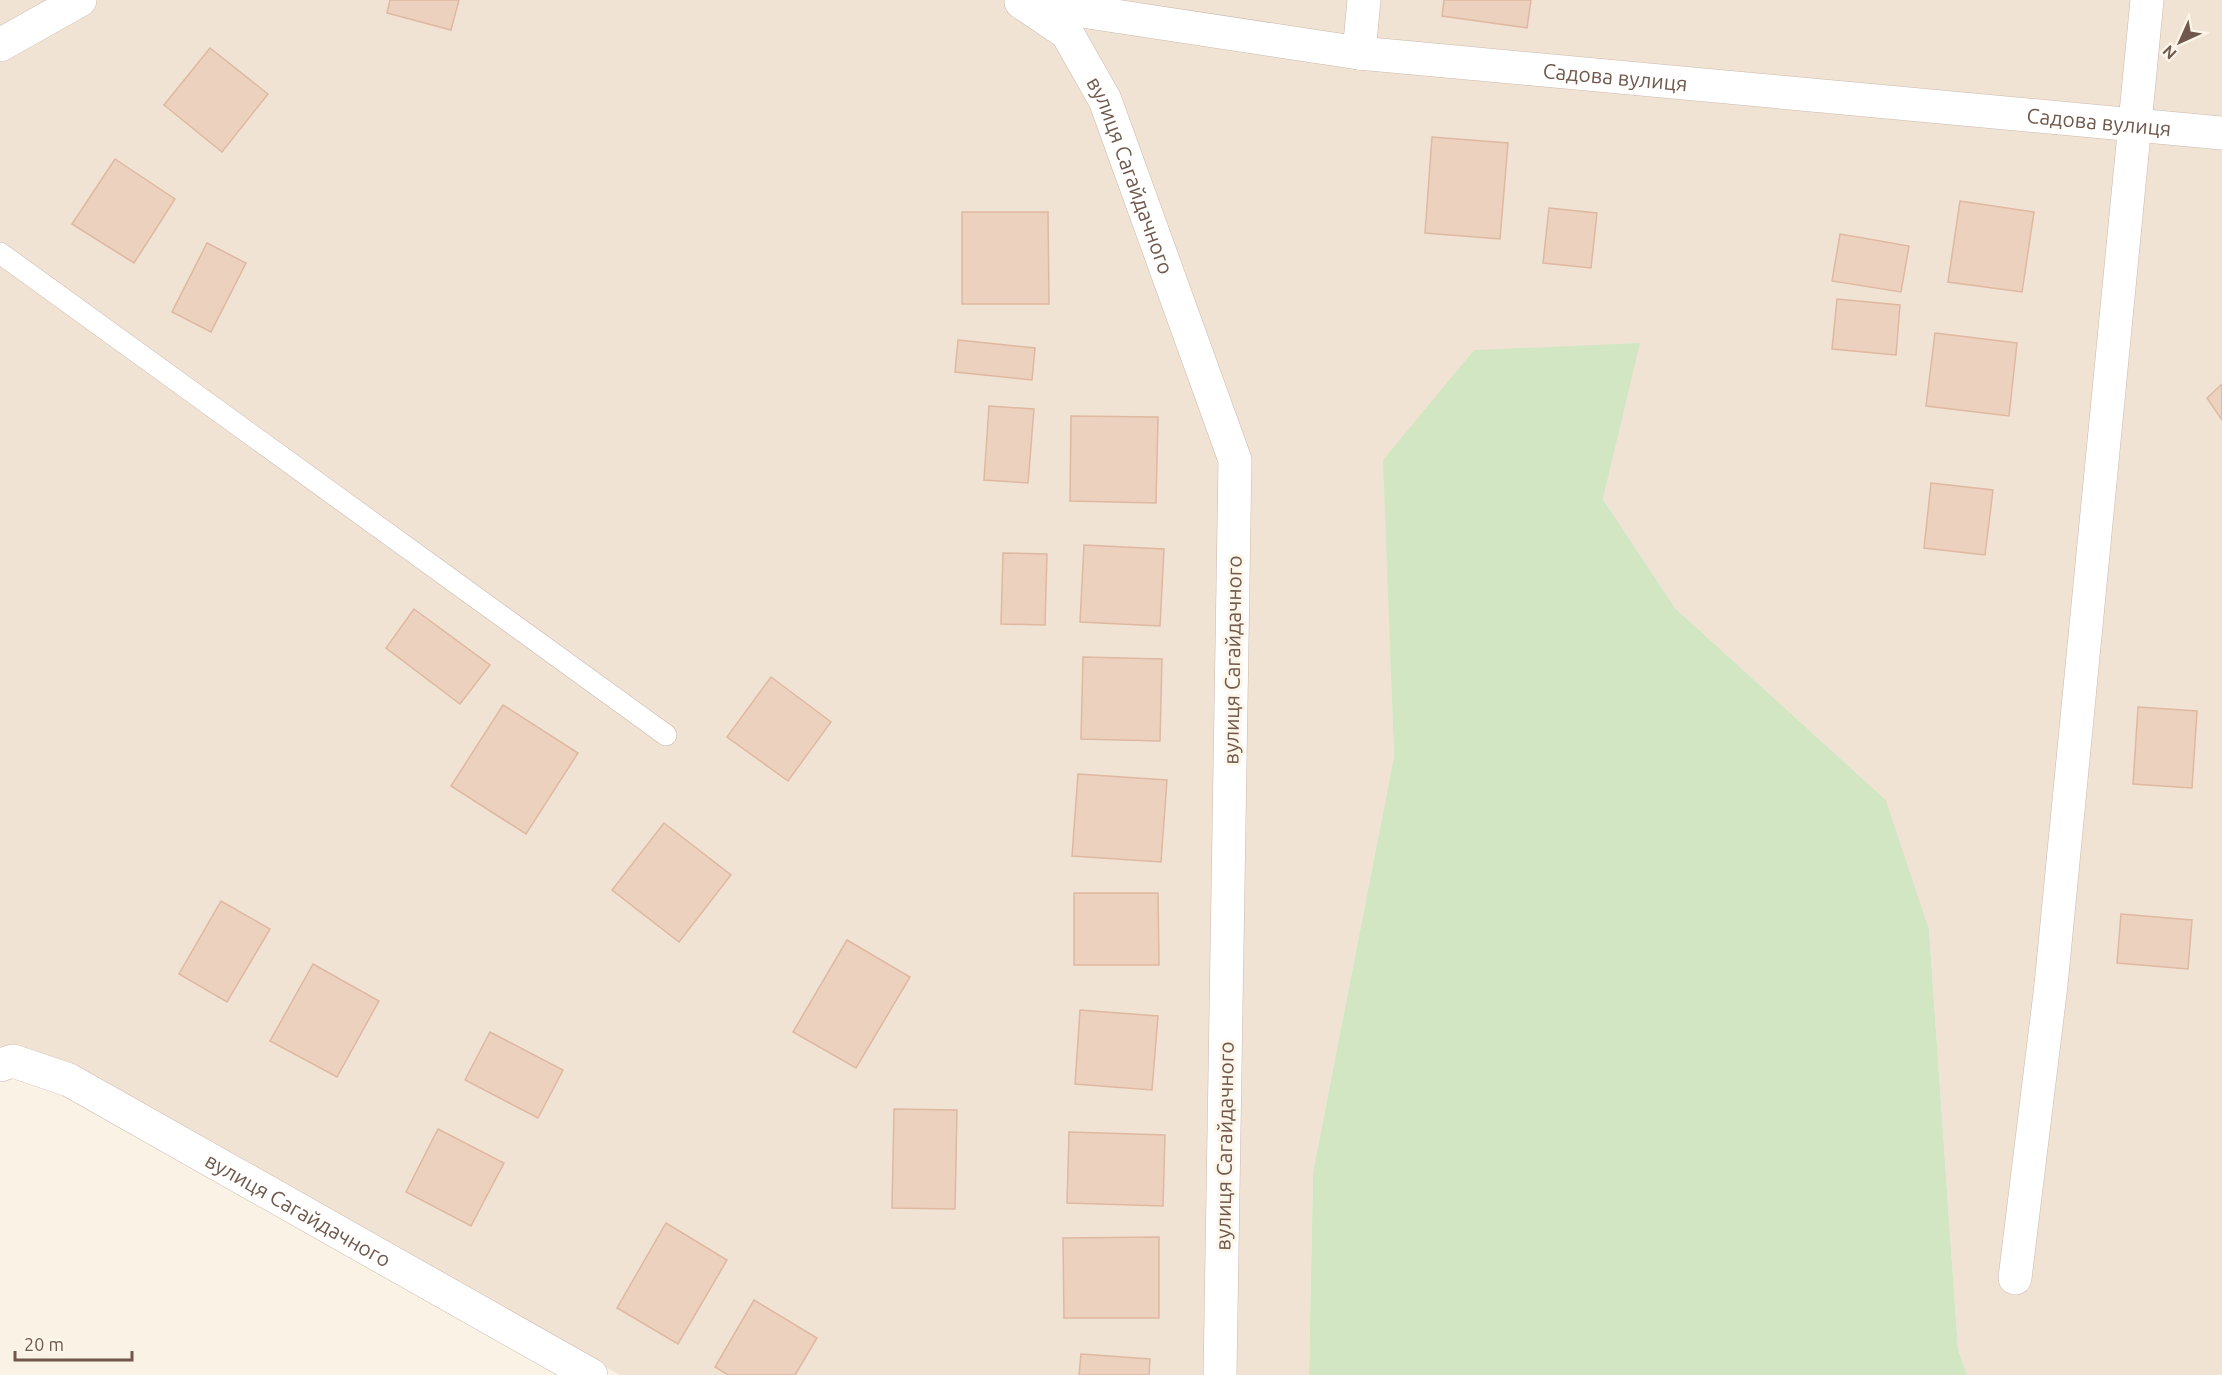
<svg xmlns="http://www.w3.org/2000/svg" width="2222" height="1375" viewBox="0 0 2222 1375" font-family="Ubuntu,sans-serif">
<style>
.residential{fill:#f1e3d4}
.green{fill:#d2e6c4}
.building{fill:#edd1bf;stroke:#deb8a1;stroke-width:1.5}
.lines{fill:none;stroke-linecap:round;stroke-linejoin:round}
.service-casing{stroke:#cab9ac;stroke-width:22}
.minor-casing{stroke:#cab9ac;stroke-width:34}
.tertiary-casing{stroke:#cab9ac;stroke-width:34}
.service{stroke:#fff;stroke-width:21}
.minor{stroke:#fff;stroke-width:33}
.tertiary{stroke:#fff;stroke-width:33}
.labels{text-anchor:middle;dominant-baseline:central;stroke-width:6;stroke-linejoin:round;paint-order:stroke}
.street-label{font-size:21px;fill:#70594c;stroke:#fdf6ea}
</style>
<rect width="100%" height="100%" fill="#faf2e5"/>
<polygon class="residential" points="0,0 2222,0 2222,1375 1967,1375 1958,1349 1929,929 1886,800 1675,608 1603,499 1639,344 1384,460 1394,756 1313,1172 1309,1375 620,1375 22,1050 0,1054"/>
<polygon class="green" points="1640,343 1603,499 1675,608 1886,800 1929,929 1958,1349 1967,1375 1309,1375 1313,1172 1394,756 1383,460 1474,350"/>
<g class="building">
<polygon points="390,0 459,0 451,30 387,13"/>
<polygon points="1444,0 1531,0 1527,28 1442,16"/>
<polygon points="210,48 268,94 222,152 164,105"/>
<polygon points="1432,137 1508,143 1500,239 1425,233"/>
<polygon points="115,159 175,199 134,263 72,224"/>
<polygon points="1960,201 2034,212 2022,292 1948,282"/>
<polygon points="1549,208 1597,213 1591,268 1543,263"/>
<polygon points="962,212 1048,212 1049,304 962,304"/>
<polygon points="1840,234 1909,246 1901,292 1832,281"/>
<polygon points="207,243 246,263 211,332 172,312"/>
<polygon points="1837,299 1900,305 1896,355 1832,349"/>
<polygon points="1935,333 2017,343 2009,416 1926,406"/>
<polygon points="958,340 1035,348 1032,380 955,372"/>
<polygon points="2222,384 2222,420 2207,398"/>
<polygon points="989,406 1034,409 1028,483 984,480"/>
<polygon points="1071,416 1158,417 1156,503 1070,501"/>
<polygon points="1931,483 1993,490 1985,555 1924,548"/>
<polygon points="1084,545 1164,549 1160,626 1080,622"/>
<polygon points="1003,553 1047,554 1045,625 1001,624"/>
<polygon points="414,609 490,665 460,704 386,648"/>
<polygon points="1083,657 1162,659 1160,741 1081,739"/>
<polygon points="771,677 831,722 788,781 727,737"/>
<polygon points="503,705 578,753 526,834 451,786"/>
<polygon points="2138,707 2197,711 2192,788 2133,784"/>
<polygon points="1078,774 1167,780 1161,862 1072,856"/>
<polygon points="664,823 731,875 679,942 612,890"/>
<polygon points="1074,893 1158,893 1159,965 1074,965"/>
<polygon points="221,901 270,929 227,1002 179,974"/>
<polygon points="2121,914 2192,920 2188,969 2117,963"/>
<polygon points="847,940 910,977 856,1068 793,1032"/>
<polygon points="313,964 379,1001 337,1077 270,1041"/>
<polygon points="1080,1010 1158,1016 1152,1090 1075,1084"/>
<polygon points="490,1032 563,1070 538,1118 465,1080"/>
<polygon points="894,1109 957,1110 955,1209 892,1208"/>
<polygon points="438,1129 504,1163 471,1226 406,1192"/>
<polygon points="1069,1132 1165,1135 1163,1206 1067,1203"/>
<polygon points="666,1223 727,1260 678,1344 617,1308"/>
<polygon points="1159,1237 1159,1318 1064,1318 1063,1238"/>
<polygon points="754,1300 817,1338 795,1375 728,1375 715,1367"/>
<polygon points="1081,1354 1150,1359 1149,1375 1079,1375"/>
</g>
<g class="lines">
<defs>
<polyline id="service" points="0,253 666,735"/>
<g id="minor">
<path id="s1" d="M1021 2 1067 33 1105 100 1235 460 1220 1375"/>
<path id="s2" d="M1029 3 1359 53 2222 133"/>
<polyline points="1359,53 1364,0"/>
<path id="s3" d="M0 1065 13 1061 69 1080 591 1375"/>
<polyline points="2015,1278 2051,985 2147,0"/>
</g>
<polyline id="tertiary" points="0,45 80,0"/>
</defs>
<use href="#service" class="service-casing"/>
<use href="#minor" class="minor-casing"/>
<use href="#tertiary" class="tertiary-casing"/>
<use href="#service" class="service"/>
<use href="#minor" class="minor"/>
<use href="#tertiary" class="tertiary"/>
</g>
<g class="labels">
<g class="street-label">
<text stroke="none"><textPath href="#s2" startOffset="591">Садова вулиця</textPath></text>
<text stroke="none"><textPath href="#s2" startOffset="1077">Садова вулиця</textPath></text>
<text stroke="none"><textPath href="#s1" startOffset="212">вулиця Сагайдачного</textPath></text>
<text transform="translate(1232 660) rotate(-89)">вулиця Сагайдачного</text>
<text transform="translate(1224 1146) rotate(-89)">вулиця Сагайдачного</text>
<text stroke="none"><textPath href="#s3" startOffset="336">вулиця Сагайдачного</textPath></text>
</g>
</g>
<g transform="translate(2180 42) rotate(225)" stroke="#fdf6ea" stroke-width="4.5" paint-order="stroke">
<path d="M0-4.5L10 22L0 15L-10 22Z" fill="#70594c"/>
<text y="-9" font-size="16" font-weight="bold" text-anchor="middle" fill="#70594c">N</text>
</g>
<path d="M15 1351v9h117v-9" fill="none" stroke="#70594c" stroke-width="3"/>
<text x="24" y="1351" font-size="18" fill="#70594c" stroke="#fdf6ea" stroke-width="4.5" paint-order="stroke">20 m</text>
</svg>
